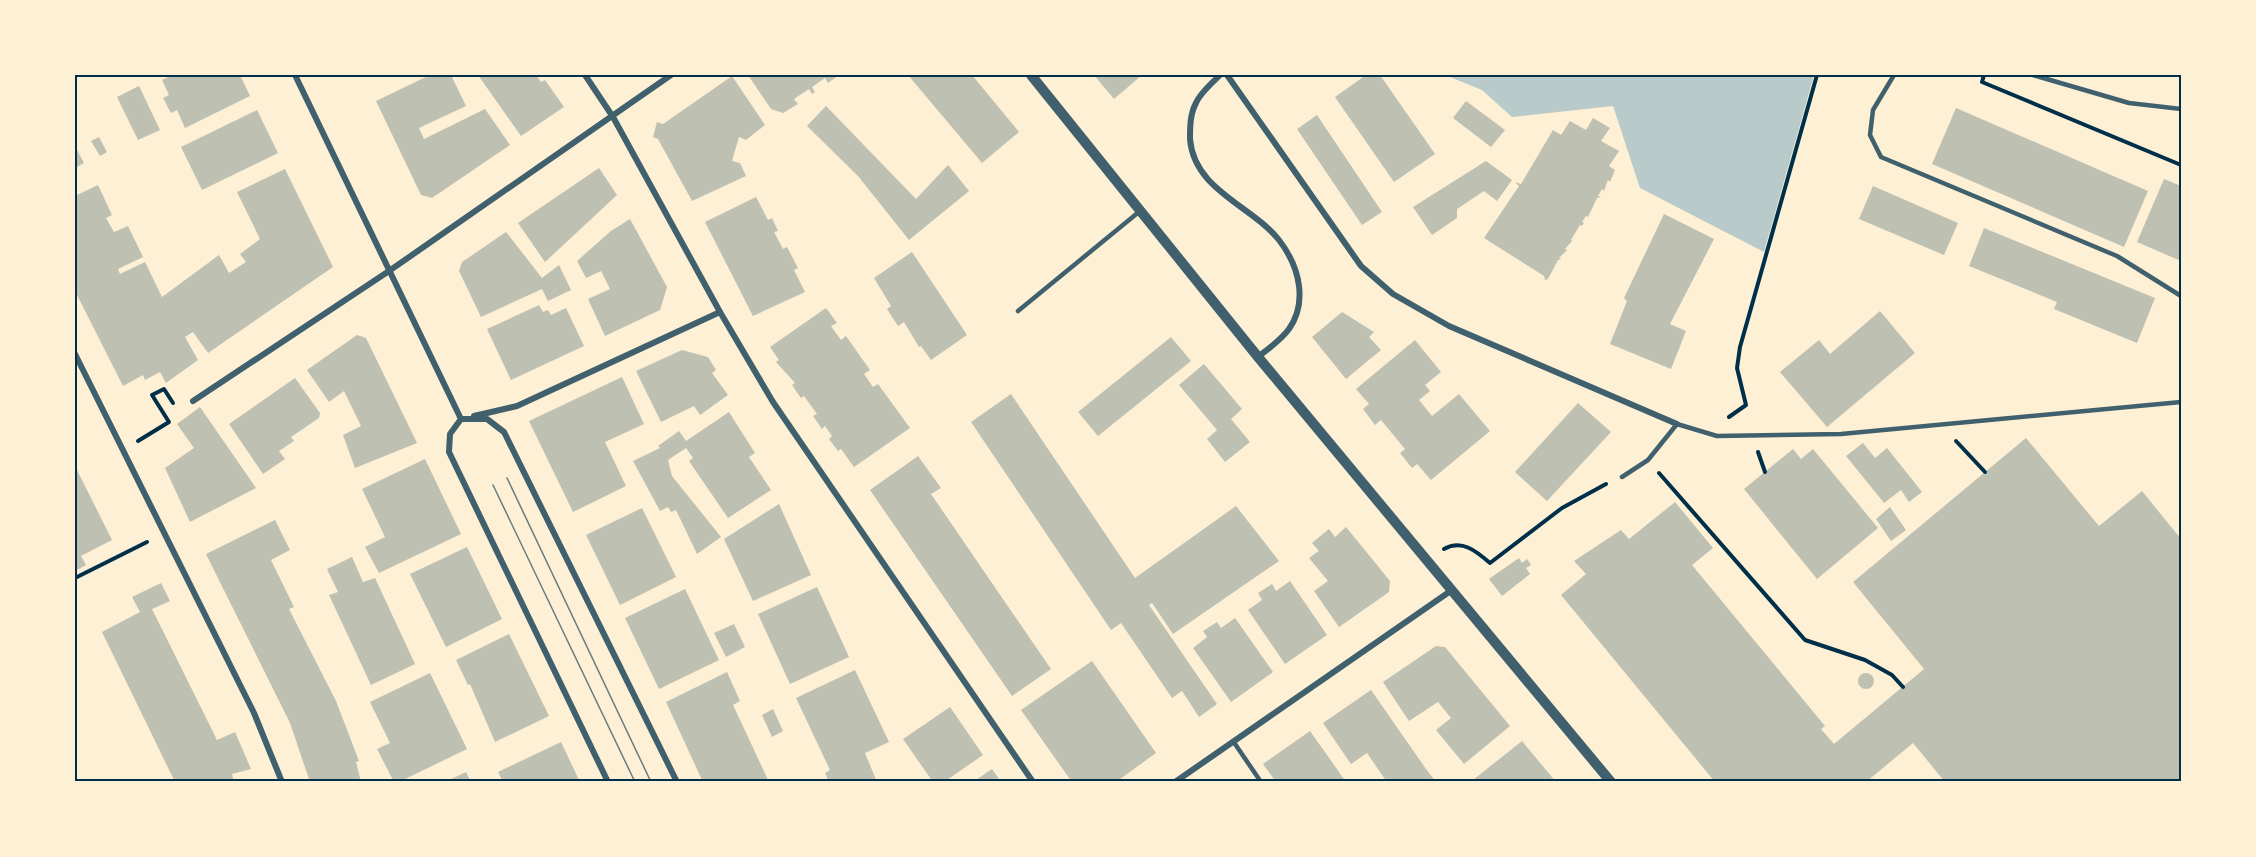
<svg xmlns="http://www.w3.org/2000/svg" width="2256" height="857" viewBox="0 0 2256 857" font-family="Roboto,sans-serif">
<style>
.green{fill:#b9caca}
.building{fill:#bec0b2}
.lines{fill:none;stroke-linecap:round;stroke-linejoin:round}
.path{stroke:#003049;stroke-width:4}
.service{stroke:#3f606c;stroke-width:4.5}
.minor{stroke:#3f606c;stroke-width:6}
.tertiary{stroke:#3f606c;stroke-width:10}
.tram{stroke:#657d81;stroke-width:1.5}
.neatline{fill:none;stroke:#003049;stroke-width:2}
</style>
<rect width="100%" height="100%" fill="#fdf0d5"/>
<polygon class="green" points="1445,75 1814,75 1764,252 1640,188 1613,106 1512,117 1482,90"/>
<g class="building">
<polygon points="172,75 240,75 250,96 185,128 177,110 171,113 163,98 169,95 162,80"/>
<polygon points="430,75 451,75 466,106 419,128 424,139 485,109 510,145 432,198 421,195 376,101"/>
<polygon points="478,75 536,75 541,82 545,80 564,107 521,136"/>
<polygon points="748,75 839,75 828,83 825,78 812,87 815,92 812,94 809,89 794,99 798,104 783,113 771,109"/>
<polygon points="908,75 972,75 1019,132 982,163"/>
<polygon points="1094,75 1142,75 1114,99"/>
<polygon points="1366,75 1380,75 1435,154 1394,182 1335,97"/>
<polygon points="732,76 765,125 746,140 739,137 732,161 740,163 746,176 692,201 658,139 653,137 657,122 663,124"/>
<polygon points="139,86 160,130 138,140 117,97"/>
<polygon points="1466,101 1505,130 1491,147 1453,118"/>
<polygon points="826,106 916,199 948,165 969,191 909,240 858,176 807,126"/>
<polygon points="1956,108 2148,191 2124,247 1932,164"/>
<polygon points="257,110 278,153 202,190 181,147"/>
<polygon points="1317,115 1382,212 1362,225 1297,129"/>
<polygon points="1593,118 1610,128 1601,141 1619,151 1609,166 1615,170 1610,182 1608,180 1604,191 1602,189 1598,196 1601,197 1597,198 1588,217 1586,216 1582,222 1584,223 1582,226 1580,225 1571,240 1572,241 1565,249 1567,250 1559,258 1561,259 1558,260 1548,279 1545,280 1544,276 1484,238 1519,186 1515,182 1521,184 1553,130 1561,135 1570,121 1586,130"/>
<polygon points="99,137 107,152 100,156 91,141"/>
<polygon points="75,146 84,163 75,168"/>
<polygon points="1486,161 1512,180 1497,201 1484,191 1457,209 1457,218 1432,235 1413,207"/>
<polygon points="599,168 617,195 545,262 518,223"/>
<polygon points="285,169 333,267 208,353 193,332 185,337 198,360 166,383 160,372 145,380 143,375 123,386 75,291 75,196 98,185 112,215 106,218 114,232 128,226 143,257 118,269 120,274 145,262 162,297 219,255 229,273 246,262 240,254 260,239 237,192"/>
<polygon points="2164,179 2181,186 2181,261 2137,242"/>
<polygon points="1873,186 1958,223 1944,255 1859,219"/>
<polygon points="756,197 768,220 772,218 778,231 774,232 783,249 787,247 798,268 794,270 805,292 753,316 705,222"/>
<polygon points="1664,214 1714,239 1670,324 1686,331 1671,369 1610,344 1627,301 1624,298"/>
<polygon points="630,219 667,287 660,310 605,336 588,299 610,289 601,271 586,278 577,261 611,231"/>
<polygon points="1984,228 2155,298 2137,343 2054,309 2057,302 1969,266"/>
<polygon points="506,232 542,278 559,265 571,290 548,301 542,289 481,317 459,271 462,262"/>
<polygon points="912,252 967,335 931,360 921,346 919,347 904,322 898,326 887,309 891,306 874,278"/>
<polygon points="539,305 543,312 548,310 551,315 566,308 584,346 511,380 487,329"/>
<polygon points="826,308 837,323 831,326 841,340 846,336 870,370 864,374 873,387 878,384 910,428 854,467 841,449 838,451 829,439 832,436 825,426 822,429 813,416 817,414 804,396 801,398 792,385 795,383 776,362 779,360 770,347"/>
<polygon points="1880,311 1915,353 1827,427 1780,372 1819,340 1830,354"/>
<polygon points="1342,312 1374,332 1369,337 1381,350 1346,379 1312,337"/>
<polygon points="357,335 366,338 417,443 355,468 343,435 361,426 344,391 329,402 307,370"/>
<polygon points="1171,337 1191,361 1098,436 1078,412"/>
<polygon points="1415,340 1441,372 1425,385 1430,391 1419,400 1432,416 1459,394 1490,431 1431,480 1417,464 1412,468 1400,453 1405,449 1381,420 1375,425 1363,409 1369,404 1356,389"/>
<polygon points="682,350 708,357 716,370 712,373 728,395 700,415 694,406 661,422 636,371"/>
<polygon points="1204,364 1242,409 1231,419 1250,442 1225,462 1207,439 1217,430 1179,385"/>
<polygon points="622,377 644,424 605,442 626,486 573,512 529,421"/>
<polygon points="295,378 320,413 319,418 291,437 294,441 279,451 285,459 263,474 229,424"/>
<polygon points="1011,394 1135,578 1236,506 1279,561 1173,634 1152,603 1149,605 1217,704 1199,717 1182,691 1172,698 1121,623 1111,630 971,422"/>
<polygon points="1578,403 1611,432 1547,501 1515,472"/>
<polygon points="200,407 256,488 190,522 165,468 194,448 177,424"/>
<polygon points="729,412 755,453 749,457 771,490 728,518 689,461 693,458 686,448 668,460 672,476 721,537 697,554 676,510 671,512 668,507 660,511 633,461 660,448 658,446 679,431 686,441"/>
<polygon points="2026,438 2099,526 2142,491 2181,539 2181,782 1945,782 1913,743 1866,782 1715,782 1561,595 1586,574 1574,561 1621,530 1629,539 1675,502 1713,548 1692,565 1825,726 1821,729 1834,744 1924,669 1853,582"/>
<polygon points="1863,443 1875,458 1887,448 1922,492 1909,502 1901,490 1884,503 1846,456"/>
<polygon points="1793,449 1801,459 1813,449 1878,528 1817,579 1744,489"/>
<polygon points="918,456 941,488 931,494 1051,669 1012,696 870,490"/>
<polygon points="425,459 461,534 379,573 365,547 385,537 362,489"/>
<polygon points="75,466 112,540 81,556 86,565 75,571"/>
<polygon points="779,504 811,575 753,601 724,539"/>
<polygon points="1890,507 1906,530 1891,541 1876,519"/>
<polygon points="642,508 676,577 620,605 586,535"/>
<polygon points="275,520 290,550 271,560 294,607 289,609 336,701 359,761 356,762 361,782 310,782 290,723 206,554"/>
<polygon points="1346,527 1390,581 1389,592 1339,627 1314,591 1328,581 1309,558 1319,551 1312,543 1329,529 1335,537"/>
<polygon points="467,547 502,619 446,647 410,574"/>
<polygon points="352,557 363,582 375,578 415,664 371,685 329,595 338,592 327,569"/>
<polygon points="1519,558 1522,563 1527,559 1531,565 1526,568 1530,574 1502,596 1489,579"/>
<polygon points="1290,581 1327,635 1285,664 1248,610 1262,600 1258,593 1272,584 1276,591"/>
<polygon points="161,583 170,601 152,609 217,740 235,732 251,769 232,774 234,782 175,782 102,632 140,612 132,597"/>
<polygon points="817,587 849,657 790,684 758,614"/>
<polygon points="685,589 719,660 659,689 625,618"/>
<polygon points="1235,618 1273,672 1231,702 1193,648 1207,637 1203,631 1217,622 1221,628"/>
<polygon points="734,624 745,647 726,657 714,633"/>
<polygon points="509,634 549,716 495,742 470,684 468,685 456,660"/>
<polygon points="1436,646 1445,647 1510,726 1464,764 1436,730 1451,718 1438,702 1409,721 1383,682"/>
<polygon points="1092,661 1156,753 1116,782 1072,782 1021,710"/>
<polygon points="855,670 889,742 865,753 877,782 829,782 825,773 830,770 796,698"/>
<polygon points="727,672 740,701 733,705 769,782 703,782 666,702"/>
<polygon points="430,673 467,749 399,782 394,782 377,749 390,743 370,702"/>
<circle cx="1866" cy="681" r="8"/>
<polygon points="1371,690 1426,769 1436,782 1387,782 1367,753 1351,764 1323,723"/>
<polygon points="950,707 983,755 944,782 933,782 903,739"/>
<polygon points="773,709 783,731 772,737 762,715"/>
<polygon points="1310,731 1339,772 1346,782 1276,782 1263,764"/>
<polygon points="1522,741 1556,782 1475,782 1473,780"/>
<polygon points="561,742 580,782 503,782 498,772"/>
<polygon points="992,769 1001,782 973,782"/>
<polygon points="466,772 471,782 445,782"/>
</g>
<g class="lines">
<g class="path">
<polyline points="1984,75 1982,82 2181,165"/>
<polyline points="1729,417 1746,405 1737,368 1740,347 1817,75"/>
<polyline points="138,441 169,422 152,395 164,389 173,403"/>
<polyline points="1956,441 1985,472"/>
<polyline points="1758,452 1765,472"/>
<polyline points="1659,473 1805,640 1865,660 1892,675 1903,687"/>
<path d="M1444 549C1462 539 1476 551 1490 563L1562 508 1606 484"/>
<polyline points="75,578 147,542"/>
</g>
<g class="service">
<polyline points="1894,75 1873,110 1870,135 1881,157 2117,256 2181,296"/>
<polyline points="2033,75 2129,103 2181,109"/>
<polyline points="1018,311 1140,211"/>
<polyline points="1622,477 1648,460 1677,424 1717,436 1841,434 2181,402"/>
<polyline points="1233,741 1261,782"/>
</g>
<g class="minor">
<polyline points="295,75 461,419"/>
<polyline points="585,75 613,117 720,312 773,402 1033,782"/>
<path d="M1220 75C1212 83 1200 93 1196 103 1190 114 1190 127 1190 139 1194 190 1251 205 1279 240 1289 253 1297 270 1299 286 1301 302 1298 316 1289 329 1281 340 1268 349 1258 357"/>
<polyline points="1227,75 1361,266 1393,294 1449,326 1677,424"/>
<polyline points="75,354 254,713 282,782"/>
<polyline points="193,401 389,271 671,75"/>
<polyline points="474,416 517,406 720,312"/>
<polyline points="461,419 487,419 504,432 677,782"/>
<polyline points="461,419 450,434 449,452 608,782"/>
<polyline points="1175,782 1452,590"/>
</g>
<polyline class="tertiary" points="1031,75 1258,357 1611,782"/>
<g class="tram">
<polyline points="507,478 651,782"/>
<polyline points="493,485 635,782"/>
</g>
</g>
<rect width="2256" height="857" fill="none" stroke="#fdf0d5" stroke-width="153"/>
<rect x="76" y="76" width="2104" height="704" class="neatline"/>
</svg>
